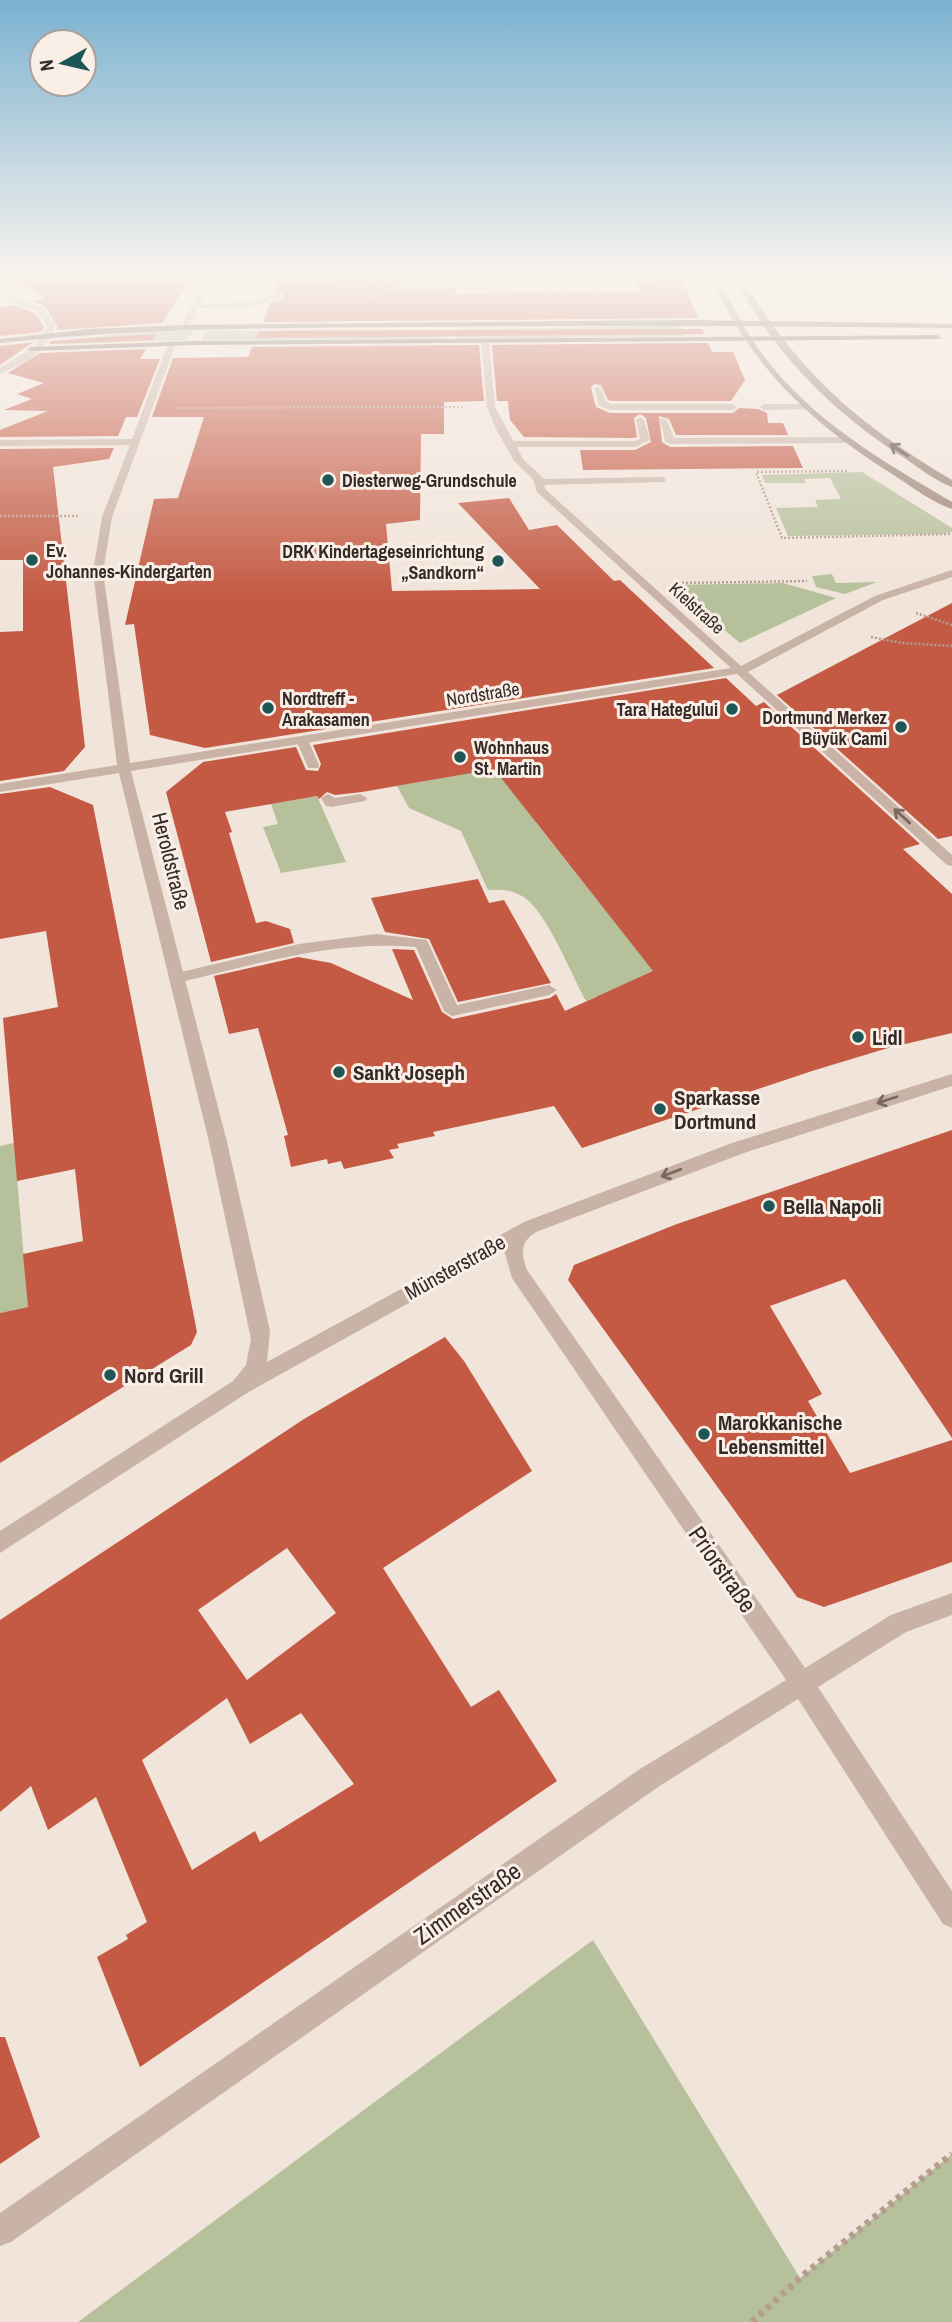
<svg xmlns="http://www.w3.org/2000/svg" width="952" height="2322" viewBox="0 0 952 2322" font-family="'Archivo Narrow',sans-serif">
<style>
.green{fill:#b6c09a}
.building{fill:#c45a44;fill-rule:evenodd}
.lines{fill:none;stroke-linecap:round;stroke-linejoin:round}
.path-far2{stroke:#b59d90;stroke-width:2;stroke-dasharray:2 2;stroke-linecap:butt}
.path-far1{stroke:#b59d90;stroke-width:2.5;stroke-dasharray:2 2;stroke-linecap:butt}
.path{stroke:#b59d90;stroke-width:7;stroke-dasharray:5 5;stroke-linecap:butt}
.lane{fill:#c9b3a6;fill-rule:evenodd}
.street{fill:#c9b3a6;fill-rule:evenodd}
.secondary{fill:#9c8277;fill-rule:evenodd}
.primary{fill:#776058;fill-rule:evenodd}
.oneway{stroke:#4f403b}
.oneway2{stroke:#786860}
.poi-dot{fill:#1d5655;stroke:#f9efe6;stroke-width:2.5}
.labels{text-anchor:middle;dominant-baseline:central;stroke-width:6;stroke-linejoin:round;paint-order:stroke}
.far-poi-label{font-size:18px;font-weight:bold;fill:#352a27;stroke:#f9efe6;text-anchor:start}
.far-street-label{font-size:18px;fill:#352a27;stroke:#f9efe6}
.street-label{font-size:21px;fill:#352a27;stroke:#f9efe6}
.poi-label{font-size:21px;font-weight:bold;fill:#352a27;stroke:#f9efe6;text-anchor:start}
.near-street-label{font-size:24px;fill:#352a27;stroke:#f9efe6}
</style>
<rect width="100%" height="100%" fill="#f1e4da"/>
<g class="green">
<polygon points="407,275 455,275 456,286 431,287 410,282"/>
<polygon points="681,325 686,336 456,339 455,330"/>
<polygon points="445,330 447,339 201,340 205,331"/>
<polygon points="193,331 187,340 66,344 59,341 135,332"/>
<polygon points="862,472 952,528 952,532 943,534 788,536 776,508 818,507 815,500 841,499 830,478 804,479 805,483 765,483 762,475"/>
<polygon points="832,574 836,583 877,582 845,594 816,587 812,576"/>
<polygon points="783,583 836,598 740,643 671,585"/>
<path d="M531 761 536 823 665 985 605 1003 597 996 586 1001C572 976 547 913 525 898 514 890 501 889 488 890L461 831 409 808 397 786Z"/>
<polygon points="317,796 346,862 281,873 263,827 278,824 271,804"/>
<polygon points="14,1143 28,1307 0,1313 0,1146"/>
<polygon points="593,1940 800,2278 952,2154 952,2322 78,2322"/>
</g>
<g class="building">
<polygon points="1,272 194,272 162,323 57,330 57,326 45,306 32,301 46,298"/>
<polygon points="282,272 402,272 398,289 456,288 454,294 467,294 640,291 633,272 679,272 698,318 263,322 270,303 285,298 281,290 274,292"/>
<polygon points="13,305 35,313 44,327 41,332 0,336 0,308"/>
<polygon points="702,329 705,334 256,338 259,331"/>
<polygon points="156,334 152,340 49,344 51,341"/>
<polygon points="34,342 26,347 0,365 0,346"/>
<polygon points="708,343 712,352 733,352 745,380 731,401 612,401 608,400 601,385 594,384 591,388 596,407 610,413 733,413 739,408 758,409 767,413 768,423 783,423 788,435 676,435 669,419 659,416 662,442 670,447 793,446 803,468 583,470 580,450 635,450 651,442 646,418 640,414 634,418 637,437 634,438 524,437 510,420 508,401 497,401 492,345"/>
<polygon points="479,345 484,401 444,402 444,434 421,434 420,520 386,524 392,591 540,589 458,503 509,498 529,530 557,525 614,581 620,580 714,668 205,748 150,735 134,624 125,625 154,499 178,498 204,417 152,417 173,358 248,357 252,347"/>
<polygon points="146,349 140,359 160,359 137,417 126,417 118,436 0,437 0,430 48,411 4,410 32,399 17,394 44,383 8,373 40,353"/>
<polygon points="114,448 109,459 53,467 85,747 64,771 0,781 0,632 23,631 23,560 0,560 0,449"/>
<polygon points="952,603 952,836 938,839 777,695"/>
<polygon points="726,678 756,706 764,702 920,844 903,849 952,894 952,1033 888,1048 812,1071 582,1148 554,1106 433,1132 435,1136 397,1144 399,1148 389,1150 394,1158 344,1169 341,1161 328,1164 327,1159 291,1167 284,1136 288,1135 258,1028 229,1034 214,976 298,957 331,963 413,1000 392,949 414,950 442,1012 453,1019 550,998 556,994 565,1011 653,971 494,769 362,792 335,795 327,792 319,799 317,796 225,812 232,832 229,833 256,923 266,921 290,929 294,943 211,962 166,792 203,762 296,747 306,770 318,771 321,764 313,745"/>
<polygon points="50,787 93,805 197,1332 191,1345 0,1463 0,1313 28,1307 23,1254 83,1241 75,1169 17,1181 3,1018 58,1007 46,931 0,939 0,794"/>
<polygon points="478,879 489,903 504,900 551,983 458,1002 429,939 385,932 371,898"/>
<polygon points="952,1130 952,1438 845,1279 770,1306 822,1394 808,1401 850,1473 952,1440 952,1562 824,1607 797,1597 568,1280 574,1265 677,1224"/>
<path d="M445 1337 464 1361 532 1471 383 1568 471 1707 499 1690 557 1781 140 2067 97 1957 128 1939 126 1935 147 1922 96 1797 48 1830 31 1786 0 1812V1620L304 1419ZM287 1548 336 1613 247 1680 198 1610ZM227 1698 250 1744 301 1713 354 1784 260 1842 255 1831 192 1870 142 1760Z"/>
<polygon points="0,2037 5,2037 40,2137 0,2164"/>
</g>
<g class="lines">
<g class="path-far2">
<polyline points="477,272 467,286 469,291 512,292"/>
<polyline points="496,272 550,278 549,282 538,282"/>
<polyline points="597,272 604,273"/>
<polyline points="389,276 405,276 408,281 422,287"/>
<polyline points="315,277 368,278"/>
<polyline points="632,277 630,284 638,286"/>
<polyline points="473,278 587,290 630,284"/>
<polyline points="493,280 513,292 545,292 555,283 576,283"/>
<polyline points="599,280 629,281"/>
<polyline points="299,281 385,290"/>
<polyline points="376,284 387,289"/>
<polyline points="658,286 684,286 682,277 691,277"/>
<polygon points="387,289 395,290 384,291"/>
<polyline points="395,290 467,286"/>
<polyline points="510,291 515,286 526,286"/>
<polyline points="428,293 447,291"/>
<polyline points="545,295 599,280 596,272"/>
<polyline points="364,296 378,289"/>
<polyline points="370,300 371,296 391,292"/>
<polyline points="177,408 465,407"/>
</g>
<g class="path-far1">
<polyline points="847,471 756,472 782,538 952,534"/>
<polyline points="0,516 80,516"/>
<polyline points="682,583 807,581"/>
<polyline points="916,613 952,625"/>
<polyline points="871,637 902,643 952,646"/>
</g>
<polyline class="path" points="752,2322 800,2278 952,2154"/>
<g class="lane">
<polygon points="280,293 283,297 251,306 193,308 189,306 250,302"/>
<polygon points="594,387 600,387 606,402 611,404 733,404 737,407 733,410 610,410 599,406"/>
<polygon points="808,404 811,409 764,410 760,407 764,404"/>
<polygon points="640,417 644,420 650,440 635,447 511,447 506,444 511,441 634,441 640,439 636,420"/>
<polygon points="660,418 667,420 674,438 844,437 849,440 844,443 670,444 665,441"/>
<polygon points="662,477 665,478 665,482 538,485 533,482 538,479"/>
<polygon points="302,736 308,740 319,765 318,768 308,768 307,765 296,740"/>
<polygon points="328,794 335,798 360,794 367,798 365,801 331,807 326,806 321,798"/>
<path d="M376 934 427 940 457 1005 549 985 557 990 549 995 452 1016 444 1011 416 947C334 940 256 964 177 983L169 978 177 973 299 944Z"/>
</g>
<g class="street">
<polygon points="209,272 217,272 187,327 180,329"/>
<path d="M0 288 23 301 43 307 55 327C47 351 22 366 0 373V368L35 346 47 327 37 311 17 305 0 293Z"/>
<path d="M485 339 489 341 495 407 523 459 543 478 545 489 741 666 875 596 952 570V577L883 600 748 672 952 855V866L947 865 737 674 131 771 227 1142 270 1331 267 1362 524 1222 732 1143 952 1074V1086L744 1153 536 1232C520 1242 521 1253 527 1270L805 1668 891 1615 952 1593V1615L906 1632 818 1687 952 1891V1928L943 1924 798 1699 658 1787 11 2242 0 2246V2213L640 1769 786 1680 512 1278 504 1250 247 1393 0 1553V1531L233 1381 246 1365 251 1339 209 1142 119 773 0 792V784L117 765 93 572 102 517 130 445 0 446V440L132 439 168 344 172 342 176 344 112 517 103 572 130 763 731 668 537 492 533 479 514 461 496 429 487 407 481 341Z"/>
</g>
<g class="secondary">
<path d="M709 272H715C729 298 742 326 760 351 809 419 881 460 952 502V509C931 502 911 486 892 474 808 421 748 364 709 272Z"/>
<path d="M732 272H738C798 372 852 420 952 480V487C936 481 920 469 906 459 833 413 770 350 732 272Z"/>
</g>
<g class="primary">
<path d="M689 320 952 324V328C770 326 589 325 407 327 271 328 135 328 0 343V339L89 329 183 325Z"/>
<polygon points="938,335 941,339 194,345 31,351 27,349 31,347 194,341"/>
</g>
</g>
<defs><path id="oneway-shaft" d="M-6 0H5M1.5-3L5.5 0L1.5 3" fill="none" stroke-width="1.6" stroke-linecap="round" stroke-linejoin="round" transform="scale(1.75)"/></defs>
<use class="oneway" href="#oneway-shaft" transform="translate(899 450) rotate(-147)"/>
<g class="oneway2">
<use href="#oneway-shaft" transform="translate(902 816) rotate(-138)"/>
<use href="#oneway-shaft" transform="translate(887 1100) rotate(162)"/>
<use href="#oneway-shaft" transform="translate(671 1173) rotate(159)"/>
</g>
<linearGradient id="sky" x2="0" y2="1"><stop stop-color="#7bb2d0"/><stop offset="0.46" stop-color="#f9f3ee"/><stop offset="1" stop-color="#f9f3ee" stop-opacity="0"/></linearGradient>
<rect width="952" height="597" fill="url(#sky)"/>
<g class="poi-dot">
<circle cx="328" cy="480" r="7"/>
<circle cx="32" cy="560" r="7"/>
<circle cx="498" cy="561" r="7"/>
<circle cx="268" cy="708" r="7"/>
<circle cx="732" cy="709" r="7"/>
<circle cx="901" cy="727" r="7"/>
<circle cx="460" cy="757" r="7"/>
<circle cx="858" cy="1037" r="7"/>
<circle cx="339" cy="1072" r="7"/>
<circle cx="660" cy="1109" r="7"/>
<circle cx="769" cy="1206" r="7"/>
<circle cx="110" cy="1375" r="7"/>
<circle cx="704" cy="1434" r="7"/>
</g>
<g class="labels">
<g class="far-poi-label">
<text x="342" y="480">Diesterweg-Grundschule</text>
<text x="46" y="550">Ev.<tspan x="46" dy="21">Johannes-Kindergarten</tspan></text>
<text x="484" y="551" text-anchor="end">DRK Kindertageseinrichtung<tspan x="484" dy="21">„Sandkorn“</tspan></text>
<text x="282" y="698">Nordtreff -<tspan x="282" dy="21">Arakasamen</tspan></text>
<text x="718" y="709" text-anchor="end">Tara Hategului</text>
<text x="887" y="717" text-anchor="end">Dortmund Merkez<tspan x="887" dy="21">Büyük Cami</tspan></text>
<text x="474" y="747">Wohnhaus<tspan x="474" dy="21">St. Martin</tspan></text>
</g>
<g class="far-street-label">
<text transform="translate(697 608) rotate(42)">Kielstraße</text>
<text transform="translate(483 694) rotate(-9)">Nordstraße</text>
</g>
<g class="street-label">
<text transform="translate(171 861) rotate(76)">Heroldstraße</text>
<text transform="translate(455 1267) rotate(-29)">Münsterstraße</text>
</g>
<g class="poi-label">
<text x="872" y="1037">Lidl</text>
<text x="353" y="1072">Sankt Joseph</text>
<text x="674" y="1097">Sparkasse<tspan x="674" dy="24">Dortmund</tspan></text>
<text x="783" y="1206">Bella Napoli</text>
<text x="124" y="1375">Nord Grill</text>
<text x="718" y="1422">Marokkanische<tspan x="718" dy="24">Lebensmittel</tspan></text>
</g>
<g class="near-street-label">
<text transform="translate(723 1569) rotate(55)">Priorstraße</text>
<text transform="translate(467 1903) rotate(-35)">Zimmerstraße</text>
</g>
</g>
<g transform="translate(63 63) rotate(262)"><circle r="33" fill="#f9efe6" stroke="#aba09a" stroke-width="2"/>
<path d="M0-5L12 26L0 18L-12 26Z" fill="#1d5655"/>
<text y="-10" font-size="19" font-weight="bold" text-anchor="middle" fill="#352a27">N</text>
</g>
</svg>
